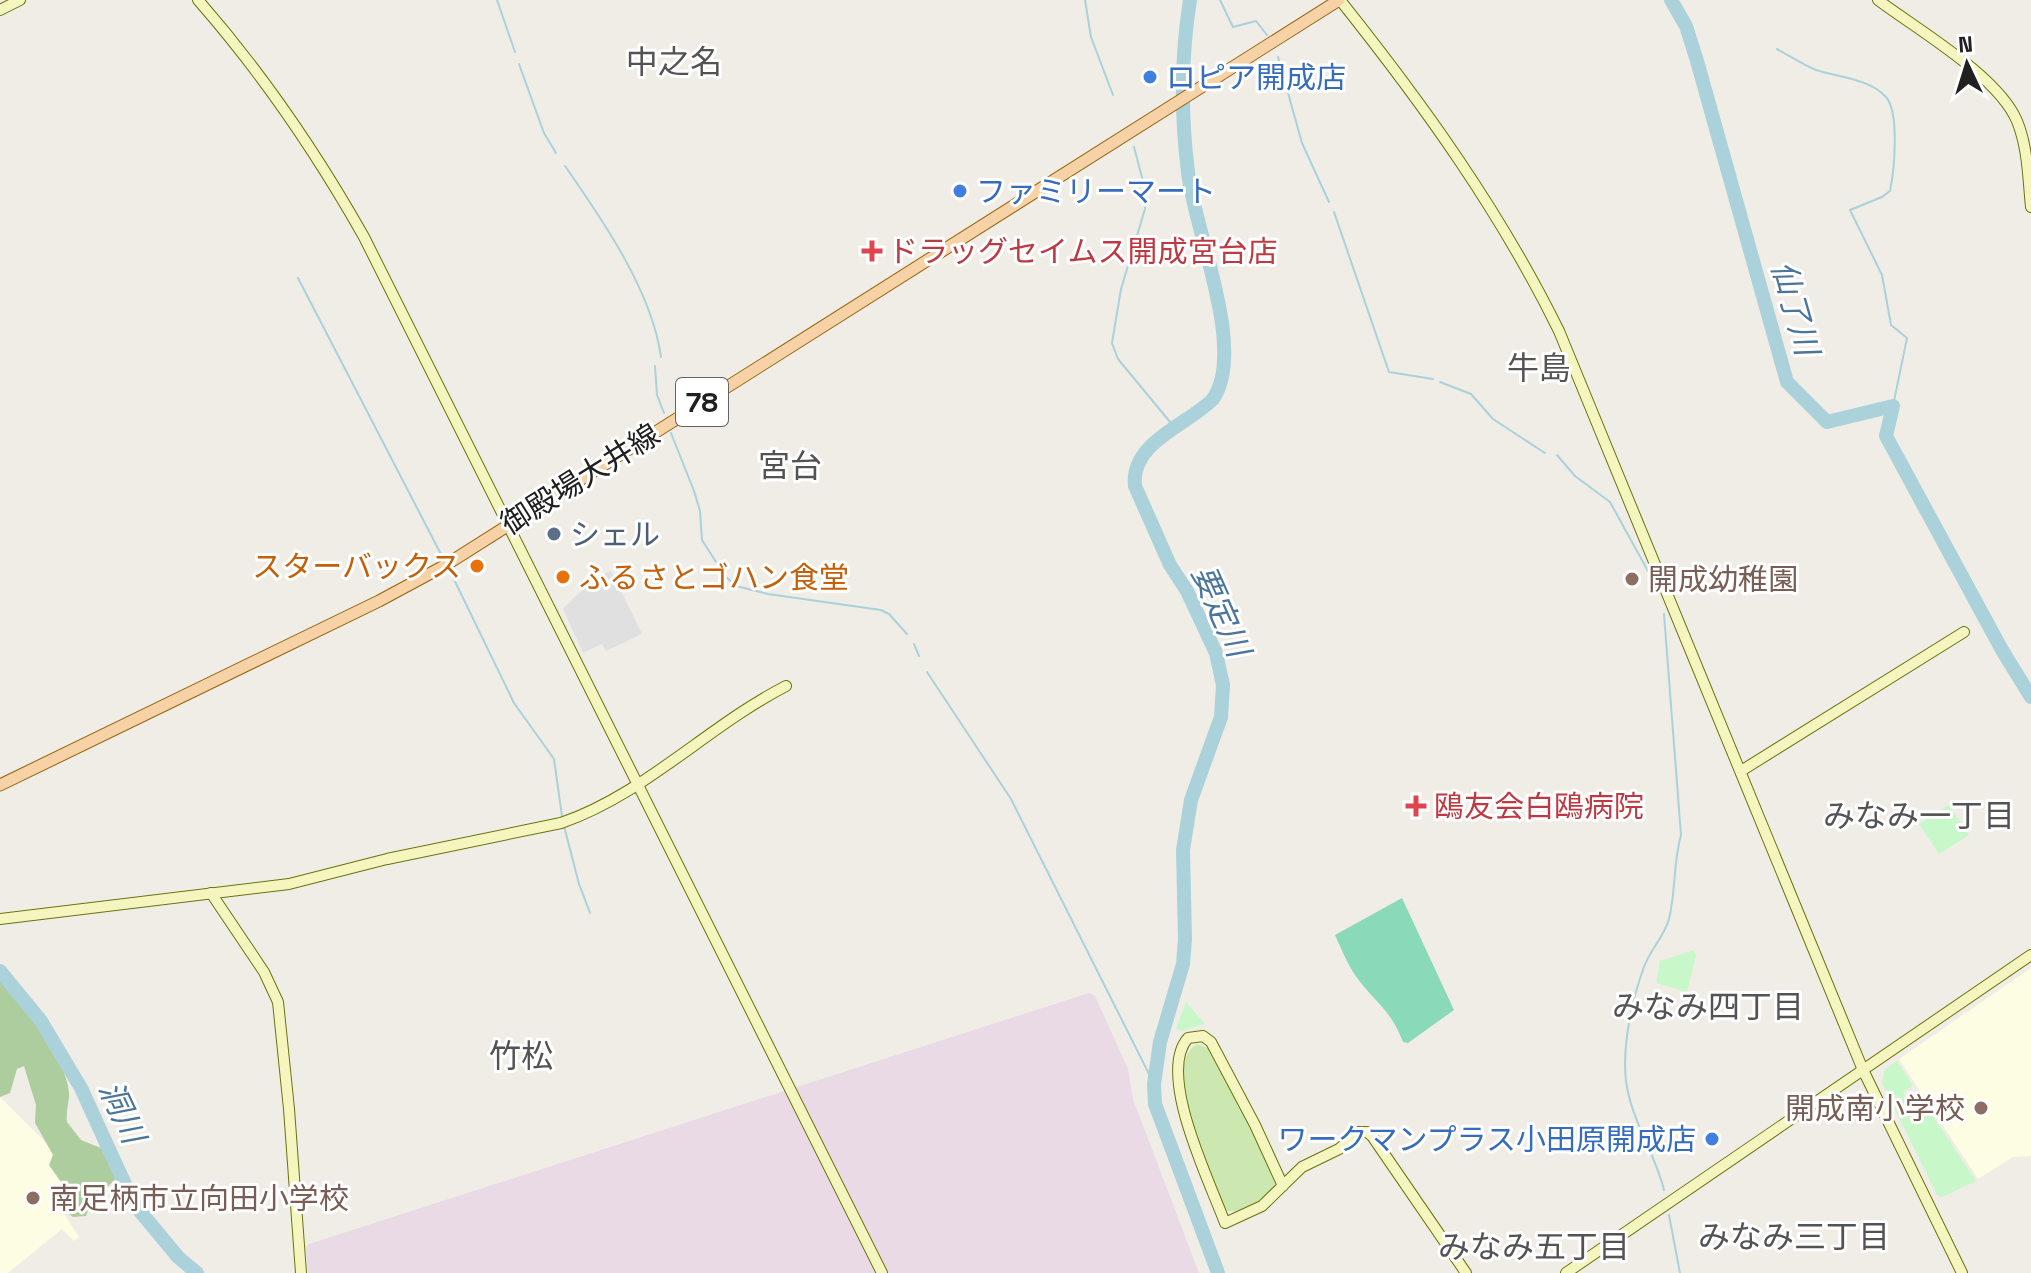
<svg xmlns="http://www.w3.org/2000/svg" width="2031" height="1273" viewBox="0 0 2031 1273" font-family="'Space Grotesk','Noto Sans JP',sans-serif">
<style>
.industrial{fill:#e9dae6}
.education{fill:#fdfde3}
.grass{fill:#cde7b1}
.forest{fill:#adcd9f}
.park{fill:#c8f7ca}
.pitch{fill:#8adab9}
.parking{fill:#e0e0e0}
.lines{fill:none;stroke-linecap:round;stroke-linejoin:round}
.stream{stroke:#abd1db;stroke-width:2}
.river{stroke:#abd1db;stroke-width:14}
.secondary-casing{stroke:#6a730c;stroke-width:12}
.primary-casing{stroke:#936209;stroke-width:13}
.secondary{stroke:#f5f6bf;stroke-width:10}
.primary{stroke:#f7d2a6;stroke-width:11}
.shop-dot{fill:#3f7fe0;stroke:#fff;stroke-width:3}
.health-dot{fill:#e0444e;stroke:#fff;stroke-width:3}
.service-dot{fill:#5c6f8a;stroke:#fff;stroke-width:3}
.food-dot{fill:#e8710a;stroke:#fff;stroke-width:3}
.education-dot{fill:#8d6e63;stroke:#fff;stroke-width:3}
.labels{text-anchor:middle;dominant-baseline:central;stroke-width:6;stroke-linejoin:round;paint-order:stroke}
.shield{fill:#fff;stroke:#636363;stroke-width:2}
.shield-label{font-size:28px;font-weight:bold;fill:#202020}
.shop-label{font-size:30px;fill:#366cbe;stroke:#fff;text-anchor:start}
.health-label{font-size:30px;fill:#be3a42;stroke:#fff;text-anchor:start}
.street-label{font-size:30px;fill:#202020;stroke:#fff}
.service-label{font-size:30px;fill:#4e5e75;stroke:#fff;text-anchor:start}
.food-label{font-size:30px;fill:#c56008;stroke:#fff;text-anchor:end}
.education-label{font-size:30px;fill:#785e54;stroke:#fff;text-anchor:start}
.neighbourhood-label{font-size:32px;fill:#535353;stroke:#fff}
.water-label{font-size:32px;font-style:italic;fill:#4b769c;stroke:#fff}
</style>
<rect width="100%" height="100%" fill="#f0ede7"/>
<polygon class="industrial" points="1089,993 1095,996 1128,1069 1133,1099 1199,1273 308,1273 306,1247 309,1244"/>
<g class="education">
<polygon points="2031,968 2031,1156 2013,1157 1978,1179 1899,1059"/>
<polygon points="0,1097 51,1148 68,1182 65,1215 79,1237 74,1241 62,1229 8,1273 0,1273"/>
</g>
<path class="grass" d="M1197 1044 1208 1048 1252 1127 1276 1181C1273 1197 1242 1214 1227 1211L1223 1207C1211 1174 1158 1067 1197 1044Z"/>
<path class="forest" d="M0 978C21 1004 71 1063 69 1097 68 1106 66 1113 67 1122L81 1140 106 1150 117 1178 91 1202 86 1216 73 1217 61 1208 63 1185 49 1165 53 1155 35 1123 36 1105 24 1066 17 1069 10 1093 0 1097Z"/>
<g class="park">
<polygon points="1949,805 1969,835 1939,854 1919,824"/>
<polygon points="1694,950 1696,955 1687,992 1656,983 1660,961"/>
<polygon points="1186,1002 1205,1024 1181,1031 1176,1029"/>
<polygon points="1897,1061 1913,1086 1903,1092 1911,1107 1922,1100 1976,1181 1942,1197 1937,1195 1882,1083 1885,1069"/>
</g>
<path class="pitch" d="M1402 898 1454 1010 1408 1043 1403 1042C1390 1008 1374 1002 1355 975 1347 963 1341 948 1335 935Z"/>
<polygon class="parking" points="611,571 642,634 606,651 602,644 583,653 563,609 594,578"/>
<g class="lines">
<g class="stream">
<polyline points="497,0 515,52"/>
<polyline points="1085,0 1091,37 1113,95"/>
<polyline points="1220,0 1233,27 1256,21 1267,35"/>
<path d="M1777 49C1790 56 1803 65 1816 70 1838 77 1870 79 1886 97 1900 113 1894 172 1890 191L1882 197 1850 210 1882 275 1891 325 1907 338 1893 406"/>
<polyline points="1278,57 1302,143 1329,202"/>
<polyline points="519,64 544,133 556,153"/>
<polyline points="1134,147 1144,185 1145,209 1121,289 1112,343 1118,359 1175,428"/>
<path d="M565 166C602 219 652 291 661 357"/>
<polyline points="1334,212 1389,372 1433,379"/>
<polyline points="298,278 445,562"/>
<polyline points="655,366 657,395 664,413"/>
<polyline points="1440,382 1471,394 1493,419 1545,453"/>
<polyline points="671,433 694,491 700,511 702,540 725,576 736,586 768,594 881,610 889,614 907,634"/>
<polyline points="1557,455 1575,476 1610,502 1648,571"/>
<polyline points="448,567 514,703 554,759 562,816"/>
<polyline points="914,644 919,656"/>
<polyline points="927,672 1011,799 1154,1084"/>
<polyline points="564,826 579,884 590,913"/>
<path d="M1664 1190C1655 1153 1631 1120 1626 1081 1622 1047 1632 999 1644 967 1650 950 1664 937 1669 919 1676 891 1673 863 1681 835L1664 614"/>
<polyline points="1669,1215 1680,1273"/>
</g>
<g class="river">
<path d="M1190 0C1181 56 1181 116 1188 172 1194 230 1247 349 1213 399 1188 425 1130 442 1135 486L1170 565 1187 591 1216 653 1223 685 1221 717 1191 800 1183 850 1185 939 1183 964 1160 1042 1154 1084 1155 1104 1218 1273"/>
<polyline points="1671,0 1686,26 1697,61 1787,382 1827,422 1893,406 1886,436 2002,650 2031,697"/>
<polyline points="0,971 41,1021 81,1088 134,1204 178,1257 197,1273"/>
</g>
<defs>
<g id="secondary">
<path d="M198 0C262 73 316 152 364 237L882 1273"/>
<path d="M1340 0C1423 104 1500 211 1559 331L1863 1070 1962 1273"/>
<path d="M1878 0C1918 30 1998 76 2017 121 2028 148 2028 178 2031 207"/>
<polyline points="0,10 20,0"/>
<polyline points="1741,771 1964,632"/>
<polyline points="211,893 264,972 278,1002 289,1109 301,1273"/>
<path d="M0 919 289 884 387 859 561 823C645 794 708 726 786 686"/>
<path d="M1283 1186 1255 1125 1211 1042 1203 1036 1188 1038C1156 1074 1210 1182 1225 1223L1262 1206 1302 1167 1339 1149 1358 1132H1367L1372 1136 1466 1273"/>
<polyline points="1566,1273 2031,955"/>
</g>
<polyline id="primary" points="0,785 379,601 444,566 1339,0"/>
</defs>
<use href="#secondary" class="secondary-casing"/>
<use href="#primary" class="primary-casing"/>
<use href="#secondary" class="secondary"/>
<use href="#primary" class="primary"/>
</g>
<g class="shop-dot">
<circle cx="1150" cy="77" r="8"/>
<circle cx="960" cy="191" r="8"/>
<circle cx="1712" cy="1139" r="8"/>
</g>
<g class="health-dot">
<path d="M868 239h8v8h8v8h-8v8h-8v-8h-8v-8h8z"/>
<path d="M1412 794h8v8h8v8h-8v8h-8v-8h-8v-8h8z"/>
</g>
<circle class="service-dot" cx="554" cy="534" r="8"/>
<g class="food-dot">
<circle cx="477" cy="566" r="8"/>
<circle cx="563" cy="577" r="8"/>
</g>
<g class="education-dot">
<circle cx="1632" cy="579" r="8"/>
<circle cx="1981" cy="1108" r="8"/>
<circle cx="33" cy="1198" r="8"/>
</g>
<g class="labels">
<rect class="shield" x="676" y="378" width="52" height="48" rx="6"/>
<g class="shield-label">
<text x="702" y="402">78</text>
</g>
<g class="shop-label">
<text x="1166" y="77">ロピア開成店</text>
<text x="976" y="191">ファミリーマート</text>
<text x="1696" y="1139" text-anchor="end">ワークマンプラス小田原開成店</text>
</g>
<g class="health-label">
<text x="888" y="251">ドラッグセイムス開成宮台店</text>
<text x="1434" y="806">鴎友会白鴎病院</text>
</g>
<g class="street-label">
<text transform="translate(580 479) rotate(-32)">御殿場大井線</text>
</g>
<g class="service-label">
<text x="570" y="534">シェル</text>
</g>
<g class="food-label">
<text x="461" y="566">スターバックス</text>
<text x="579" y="577" text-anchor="start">ふるさとゴハン食堂</text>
</g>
<g class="education-label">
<text x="1648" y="579">開成幼稚園</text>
<text x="1965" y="1108" text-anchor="end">開成南小学校</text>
<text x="49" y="1198">南足柄市立向田小学校</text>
</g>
<g class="neighbourhood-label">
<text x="674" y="62">中之名</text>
<text x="1539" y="368">牛島</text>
<text x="790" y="466">宮台</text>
<text x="1919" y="816">みなみ一丁目</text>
<text x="1708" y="1007">みなみ四丁目</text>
<text x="521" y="1056">竹松</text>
<text x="1794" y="1237">みなみ三丁目</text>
<text x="1534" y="1247">みなみ五丁目</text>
</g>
<g class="water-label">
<text transform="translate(1795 308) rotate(74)">仙了川</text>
<text transform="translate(1221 611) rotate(66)">要定川</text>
<text transform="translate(122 1112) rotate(65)">洞川</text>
</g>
</g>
<g transform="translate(1967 64) rotate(356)" stroke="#ffffff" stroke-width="6" paint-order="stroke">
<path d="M0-6L14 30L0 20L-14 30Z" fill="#202020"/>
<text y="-12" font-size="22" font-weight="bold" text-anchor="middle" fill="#202020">N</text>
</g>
</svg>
